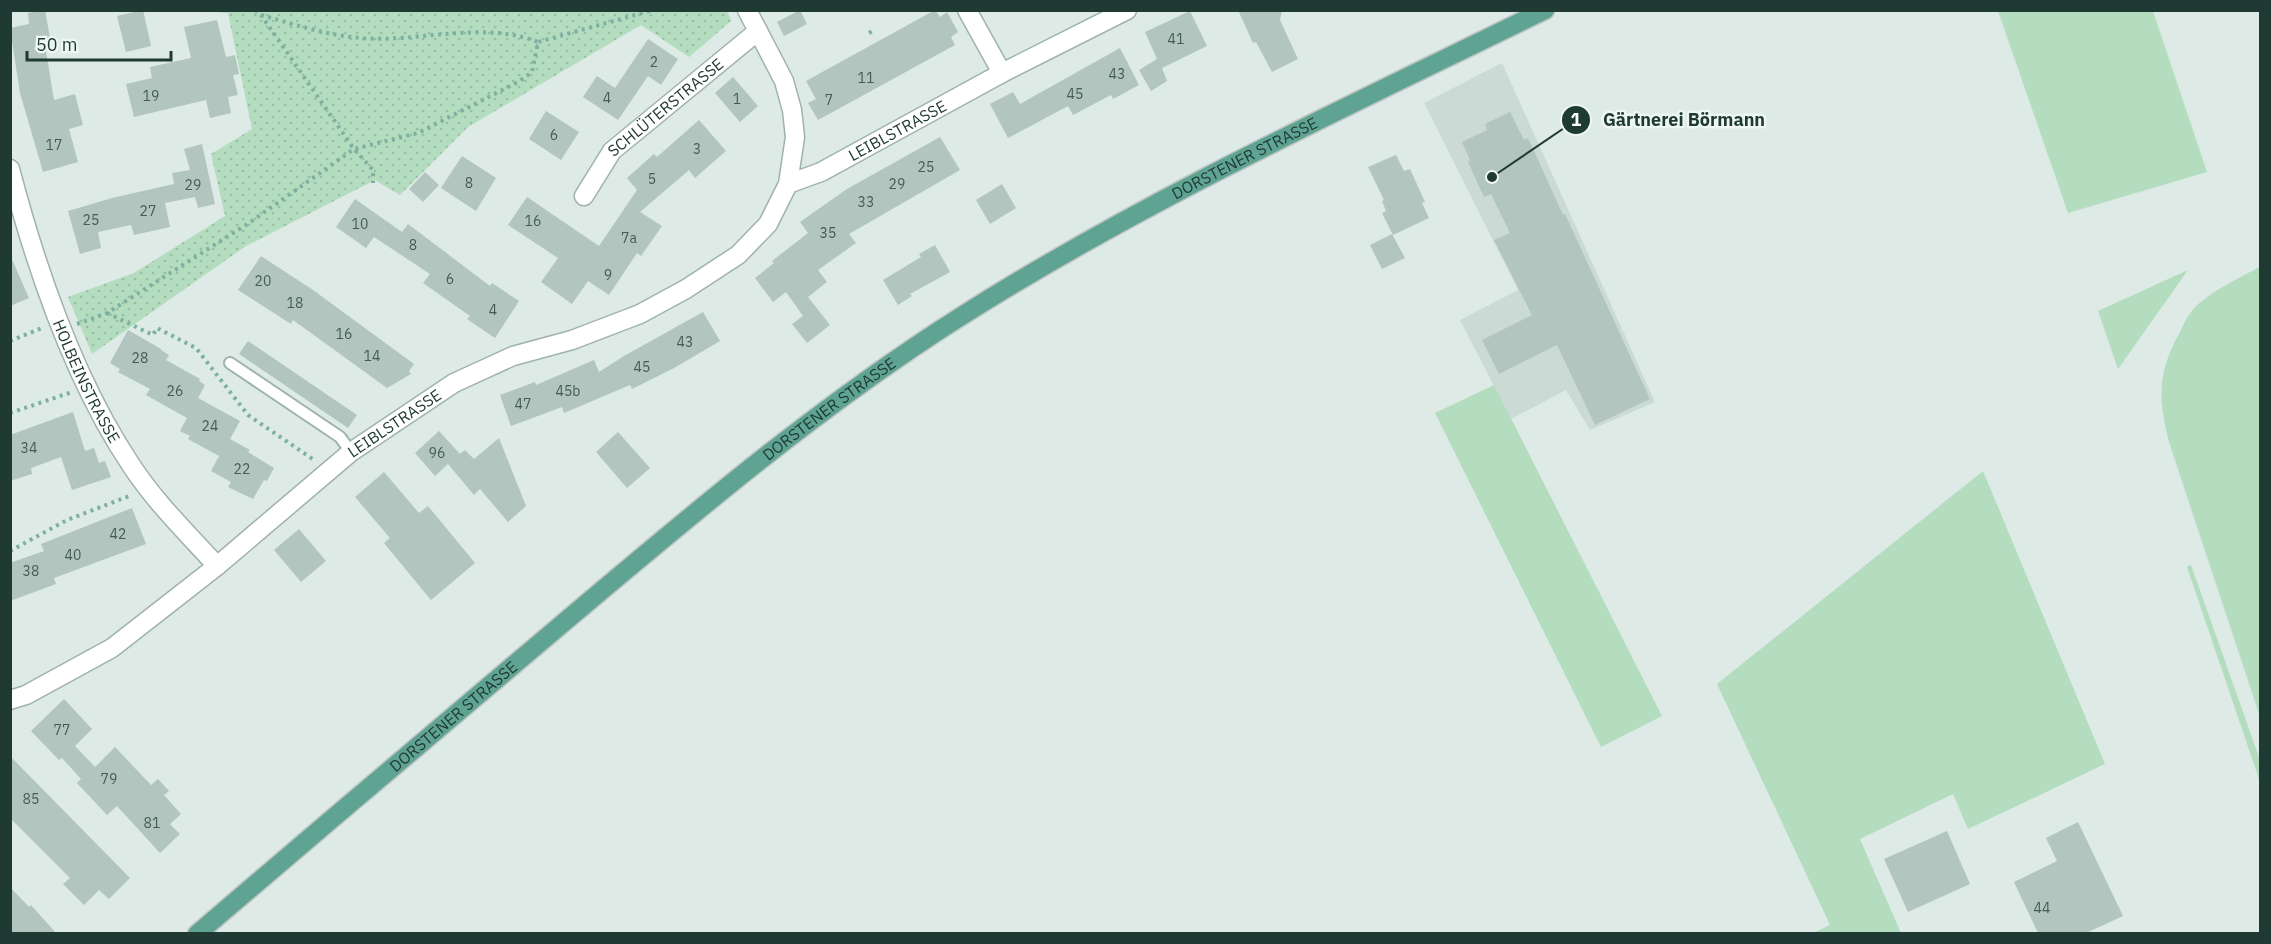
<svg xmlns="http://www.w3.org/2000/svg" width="2271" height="944" viewBox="0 0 2271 944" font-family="'IBM Plex Sans',sans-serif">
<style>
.built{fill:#cbdad4}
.grass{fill:#b4ddc0}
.park{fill:url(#park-dots)}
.building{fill:#b2c5be}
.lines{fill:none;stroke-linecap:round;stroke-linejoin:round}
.lane-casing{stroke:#a0b2ac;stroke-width:14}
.street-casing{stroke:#a0b2ac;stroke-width:21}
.primary-casing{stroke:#bcc4c2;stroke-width:21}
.path{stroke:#7cb0a0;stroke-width:4;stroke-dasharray:3 4.5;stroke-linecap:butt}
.lane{stroke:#fff;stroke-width:10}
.street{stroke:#fff;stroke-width:18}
.primary{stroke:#5fa393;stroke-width:18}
.labels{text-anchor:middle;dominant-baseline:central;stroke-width:5;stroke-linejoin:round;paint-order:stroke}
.number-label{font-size:14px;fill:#435d56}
.street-label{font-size:16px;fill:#1e3a33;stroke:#eef7f2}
.leader{fill:none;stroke:#1e3a33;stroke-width:2}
.callout-dot{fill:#1e3a33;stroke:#eef7f2;stroke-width:2}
.mark-label{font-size:18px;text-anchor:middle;font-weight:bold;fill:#fff}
.callout-label{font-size:18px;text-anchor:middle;font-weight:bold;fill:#1e3a33;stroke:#eef7f2;stroke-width:5;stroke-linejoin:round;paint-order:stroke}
</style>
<defs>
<pattern id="park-dots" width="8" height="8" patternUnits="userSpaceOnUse" patternTransform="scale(1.5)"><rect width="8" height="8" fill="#b4ddc0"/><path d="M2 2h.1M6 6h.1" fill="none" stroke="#9abea5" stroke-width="1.8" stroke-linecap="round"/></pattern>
</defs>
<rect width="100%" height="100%" fill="#ddeae5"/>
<polygon class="built" points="1502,63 1655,402 1590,430 1566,390 1511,419 1460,320 1518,290 1424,103"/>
<g class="grass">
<polygon points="1998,11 2153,11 2207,172 2068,213"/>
<path d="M2260 267V717L2169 442C2158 398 2157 373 2180 332 2183 325 2187 317 2191 312 2206 293 2239 278 2260 267Z"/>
<polygon points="2188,270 2118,369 2098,311"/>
<polygon points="1494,385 1662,716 1601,747 1435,413"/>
<polygon points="1983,471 2105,764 1968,829 1953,794 1860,839 1901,933 1813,933 1830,925 1717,684"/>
<polygon points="2191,565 2260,760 2260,782 2187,567"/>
</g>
<polygon class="park" points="205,11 727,10 731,21 689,57 641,25 468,127 400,195 375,180 246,246 92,354 68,297 134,273 225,216 211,154 252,129 228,13"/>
<g class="building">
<polygon points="45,10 52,49 46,51 54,100 75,94 83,125 69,129 78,162 43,172 20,93 10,28 29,24 28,13"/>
<polygon points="143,10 151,46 126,52 117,16"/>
<polygon points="800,10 807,24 784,36 777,22"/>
<polygon points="935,10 940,17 947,12 958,32 951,37 955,45 818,120 808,103 816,99 806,81"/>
<polygon points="1238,10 1282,10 1280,20 1298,59 1272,72 1256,42 1253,43"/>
<polygon points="1190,11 1207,46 1162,68 1167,81 1151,91 1139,70 1157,59 1145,32"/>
<polygon points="217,20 226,57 235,55 239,74 233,75 238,95 228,97 231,113 210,118 206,100 134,117 126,84 152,78 150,67 191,58 184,27"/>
<polygon points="648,39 678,59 661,85 648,76 618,120 583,97 597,76 615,88"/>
<polygon points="1120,48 1139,85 1113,99 1111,95 1073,115 1068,106 1008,138 990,104 1013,92 1020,104"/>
<polygon points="733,77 758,106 740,122 715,93"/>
<polygon points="546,111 579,132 561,160 529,139"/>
<polygon points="1510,112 1524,140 1528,138 1563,215 1565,214 1650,399 1595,425 1557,345 1499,374 1482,340 1532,315 1494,240 1510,233 1491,194 1484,197 1468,162 1470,160 1462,142 1487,130 1485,124"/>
<polygon points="699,120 726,151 695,178 689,170 640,212 662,226 641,256 637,253 609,295 588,281 572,304 541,282 558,258 508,225 527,197 599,246 637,190 627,178 654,154 657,157"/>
<polygon points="940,137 960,170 849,234 856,243 818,270 827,282 808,297 830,325 807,343 792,324 803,316 786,292 773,302 755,278 774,263 772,261 808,233 800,222 847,189"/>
<polygon points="202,144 215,204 198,208 195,197 165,203 170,227 134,235 131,225 98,232 101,248 80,254 68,211 112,198 174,184 172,173 190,170 184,149"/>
<polygon points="1396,155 1404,171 1410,169 1425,202 1422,203 1429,218 1393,235 1382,213 1386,211 1382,201 1384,200 1368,167"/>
<polygon points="462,156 496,178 476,211 441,188"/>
<polygon points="425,172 439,185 423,202 409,189"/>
<polygon points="1002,184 1016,208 990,224 976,200"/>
<polygon points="355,199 402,232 408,224 490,286 492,283 519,301 495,338 467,319 470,316 423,283 430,274 374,237 366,248 336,227"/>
<polygon points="1392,234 1405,258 1382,269 1370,245"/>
<polygon points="935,245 950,272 910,294 912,296 898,305 883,280 921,257 919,254"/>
<polygon points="10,255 29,298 10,306"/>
<polygon points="261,256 313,290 414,364 409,371 411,374 387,388 293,320 291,324 238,290"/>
<polygon points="703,312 720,341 676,367 632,389 630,385 564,413 562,407 511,426 500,395 535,382 536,385 594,360 599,372 624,356"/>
<polygon points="128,330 161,349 161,350 169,355 166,360 200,379 199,381 205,385 198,398 240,421 230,439 250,450 248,452 274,468 267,481 264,480 253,499 228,487 231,482 211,471 219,456 188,439 190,436 180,431 187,418 146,395 150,389 118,372 120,369 110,363"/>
<polygon points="248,341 357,415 348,428 239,354"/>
<polygon points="73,412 85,451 94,448 99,463 105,461 111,477 72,490 61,457 31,468 32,474 10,481 10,435"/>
<polygon points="439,431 460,454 465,450 474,459 499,438 526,506 508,522 480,489 474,495 448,464 435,476 415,453"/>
<polygon points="618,432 650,468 627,488 596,452"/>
<polygon points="384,472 419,513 428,506 475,563 431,600 384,543 390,538 355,497"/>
<polygon points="132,508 146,544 54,578 56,584 10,601 10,563 44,551 41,544"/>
<polygon points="299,529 326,561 301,582 274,550"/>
<polygon points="64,699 92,729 75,746 95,767 115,747 151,785 158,779 169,791 164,795 181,814 170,824 180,834 160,853 117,806 107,815 77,783 81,779 62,758 59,760 31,731"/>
<polygon points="10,756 130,878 109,899 99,890 84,905 63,884 70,878 10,818"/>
<polygon points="2078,822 2123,916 2086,933 2038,933 2014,882 2057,861 2046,838"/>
<polygon points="1947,831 1970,884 1908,912 1884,859"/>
<polygon points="10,887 29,907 31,905 56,933 10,933"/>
</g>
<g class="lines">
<defs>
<polyline id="lane" points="230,363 340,437 351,452"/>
<g id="street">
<polyline points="967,10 1002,73 1127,10"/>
<path id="s1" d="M10 169C36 268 74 380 131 465 155 502 188 534 217 566"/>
<path id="s2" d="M788 184 821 172 1002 73"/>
<path id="s3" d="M584 196 612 151 758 31"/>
<path id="s4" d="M10 700 26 695 112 648 217 566 351 452 454 383 513 356 572 340 640 314 686 289 738 255 768 224 788 184 795 137 792 110 784 81 747 10"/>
</g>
<g id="primary">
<path id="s5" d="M197 934C318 830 441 727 562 624 690 516 818 407 960 317 1146 199 1347 107 1545 10"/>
</g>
</defs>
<use href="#lane" class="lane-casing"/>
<use href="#street" class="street-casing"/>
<use href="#primary" class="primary-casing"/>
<g class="path">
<polyline points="255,10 261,15 354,149 373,170 373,183"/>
<path d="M261 15C293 24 326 35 360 38 419 43 481 20 538 42"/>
<polyline points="869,33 874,30"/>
<polyline points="107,313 153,335 157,328 196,348 248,415 314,460"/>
<polyline points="77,324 107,313 249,223 354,149 418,133 518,82 532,72 538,42 653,10"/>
<polyline points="10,341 42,328"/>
<polyline points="10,413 72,392"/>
<polyline points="10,551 67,520 132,495"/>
</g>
<use href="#lane" class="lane"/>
<use href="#street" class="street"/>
<use href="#primary" class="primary"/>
</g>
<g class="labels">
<g class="number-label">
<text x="1176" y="39">41</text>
<text x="654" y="62">2</text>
<text x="1117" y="74">43</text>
<text x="866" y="78">11</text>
<text x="1075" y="94">45</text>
<text x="151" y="96">19</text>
<text x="607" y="98">4</text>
<text x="737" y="99">1</text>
<text x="829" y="100">7</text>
<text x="554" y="135">6</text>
<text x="54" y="145">17</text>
<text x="697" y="149">3</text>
<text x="926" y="167">25</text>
<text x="652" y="179">5</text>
<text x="469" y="183">8</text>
<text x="897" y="184">29</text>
<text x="193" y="185">29</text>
<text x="866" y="202">33</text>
<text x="148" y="211">27</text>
<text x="91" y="220">25</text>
<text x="533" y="221">16</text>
<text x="360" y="224">10</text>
<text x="828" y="233">35</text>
<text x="629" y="238">7a</text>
<text x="413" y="245">8</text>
<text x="608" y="275">9</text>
<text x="450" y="279">6</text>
<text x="263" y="281">20</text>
<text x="295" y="303">18</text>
<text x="493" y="310">4</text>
<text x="344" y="334">16</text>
<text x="685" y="342">43</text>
<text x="372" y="356">14</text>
<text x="140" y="358">28</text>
<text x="642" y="367">45</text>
<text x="175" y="391">26</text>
<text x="568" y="391">45b</text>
<text x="523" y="404">47</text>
<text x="210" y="426">24</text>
<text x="29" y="448">34</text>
<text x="437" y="453">96</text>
<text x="242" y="469">22</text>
<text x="118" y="534">42</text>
<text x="73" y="555">40</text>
<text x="31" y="571">38</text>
<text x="62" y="730">77</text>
<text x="109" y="779">79</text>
<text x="31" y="799">85</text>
<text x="152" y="823">81</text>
<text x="2042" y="908">44</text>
</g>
<g class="street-label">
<text stroke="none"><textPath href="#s3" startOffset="122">SCHLÜTERSTRASSE</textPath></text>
<text stroke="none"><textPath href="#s2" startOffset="122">LEIBLSTRASSE</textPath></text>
<text stroke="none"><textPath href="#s5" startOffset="1308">DORSTENER STRASSE</textPath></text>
<text stroke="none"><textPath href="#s1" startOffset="226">HOLBEINSTRASSE</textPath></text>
<text stroke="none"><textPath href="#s5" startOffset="822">DORSTENER STRASSE</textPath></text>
<text stroke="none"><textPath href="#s4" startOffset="476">LEIBLSTRASSE</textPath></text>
<text stroke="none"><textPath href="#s5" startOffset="336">DORSTENER STRASSE</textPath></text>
</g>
</g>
<path class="leader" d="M1492 177L1576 120"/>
<g class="callout-dot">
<circle cx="1492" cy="177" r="6"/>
<circle cx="1576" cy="120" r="15"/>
</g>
<g class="mark-label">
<text x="1576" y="126">1</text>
</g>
<g class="callout-label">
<text x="1684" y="126">Gärtnerei Börmann</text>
</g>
<rect width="2271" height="944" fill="none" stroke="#1e3a33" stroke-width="24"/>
<path d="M27 51v9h144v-9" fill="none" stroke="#1e3a33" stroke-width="3"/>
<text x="36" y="51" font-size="18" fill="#1e3a33" stroke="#eef7f2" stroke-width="4.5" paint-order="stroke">50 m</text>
</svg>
